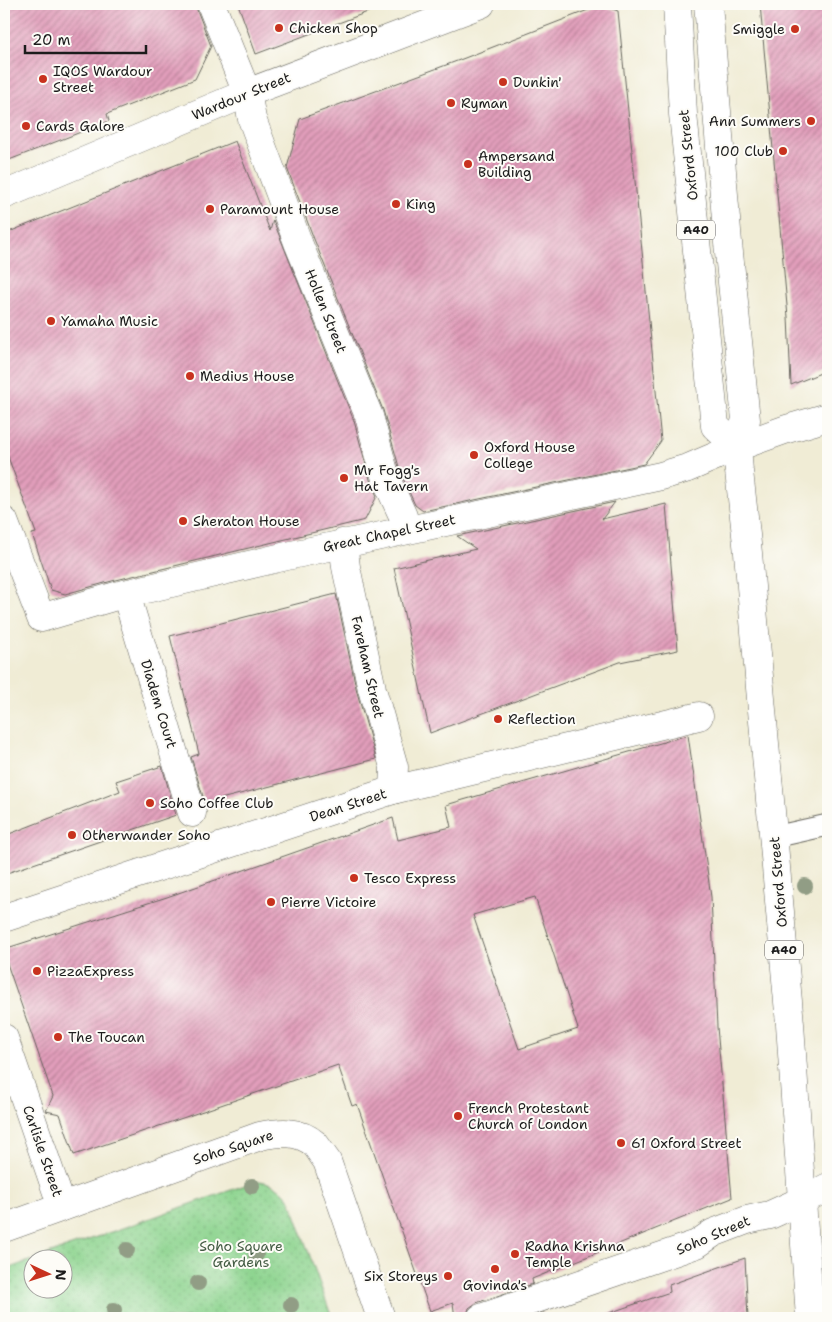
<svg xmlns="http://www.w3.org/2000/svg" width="832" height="1322" viewBox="0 0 832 1322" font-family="'Shantell Sans',sans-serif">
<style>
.grass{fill:url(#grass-dots);stroke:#547856}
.building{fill:url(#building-hatch);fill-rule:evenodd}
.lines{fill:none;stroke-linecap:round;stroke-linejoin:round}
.lane-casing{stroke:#66655d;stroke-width:23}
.street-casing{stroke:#66655d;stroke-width:29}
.secondary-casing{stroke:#66655d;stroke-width:29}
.primary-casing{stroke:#66655d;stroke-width:29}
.lane{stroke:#fff;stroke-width:21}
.street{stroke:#fff;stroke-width:28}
.secondary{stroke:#fff;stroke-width:28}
.primary{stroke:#fff;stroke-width:28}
.tree{fill:#919d85}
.poi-dot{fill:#c8321e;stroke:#fdfcf7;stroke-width:2}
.labels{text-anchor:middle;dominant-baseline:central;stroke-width:4;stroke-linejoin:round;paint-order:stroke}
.shield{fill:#fdfcf7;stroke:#605f5e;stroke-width:1}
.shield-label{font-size:12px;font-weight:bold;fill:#1c1c1c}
.poi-label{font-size:14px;fill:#1c1c1c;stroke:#fdfcf7;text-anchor:start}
.street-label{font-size:14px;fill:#1c1c1c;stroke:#fdfcf7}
.park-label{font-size:14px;fill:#445c44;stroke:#fdfcf7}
</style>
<defs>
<pattern id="grass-dots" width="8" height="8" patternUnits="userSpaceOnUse" patternTransform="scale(1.25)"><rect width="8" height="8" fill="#8dd48f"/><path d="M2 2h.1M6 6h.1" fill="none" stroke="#79b57b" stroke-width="1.8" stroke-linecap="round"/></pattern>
<pattern id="building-hatch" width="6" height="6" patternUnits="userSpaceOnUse" patternTransform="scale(1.25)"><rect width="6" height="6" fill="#e29ebb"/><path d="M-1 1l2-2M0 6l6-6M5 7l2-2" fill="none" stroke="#b68097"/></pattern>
</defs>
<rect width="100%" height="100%" fill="#fdfcf7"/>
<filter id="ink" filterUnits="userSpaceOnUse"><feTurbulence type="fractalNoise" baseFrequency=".02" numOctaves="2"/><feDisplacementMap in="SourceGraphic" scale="10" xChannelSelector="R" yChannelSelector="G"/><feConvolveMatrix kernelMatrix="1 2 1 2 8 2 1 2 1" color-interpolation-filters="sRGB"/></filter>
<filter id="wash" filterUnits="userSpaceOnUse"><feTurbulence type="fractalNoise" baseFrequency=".0096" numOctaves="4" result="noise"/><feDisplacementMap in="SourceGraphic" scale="20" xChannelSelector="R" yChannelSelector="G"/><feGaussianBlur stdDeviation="1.12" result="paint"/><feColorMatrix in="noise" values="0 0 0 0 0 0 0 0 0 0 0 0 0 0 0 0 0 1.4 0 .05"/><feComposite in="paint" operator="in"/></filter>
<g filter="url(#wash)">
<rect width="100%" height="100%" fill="#f0ecd5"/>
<path class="grass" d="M260 1181C273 1183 282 1189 290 1200L332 1318H4V1270L32 1260V1290H62V1260L34 1259 251 1183Z"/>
<g id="blocks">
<g class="building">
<polygon points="4,4 196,4 197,10 211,46 195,79 107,114 109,121 4,162"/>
<polygon points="238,4 381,4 381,7 256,54"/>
<polygon points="760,4 823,4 824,22 828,22 828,370 791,385 788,317"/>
<polygon points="601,5 618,11 661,441 644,464 423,511 415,505 401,474 383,410 314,239 287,168 300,119 457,61"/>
<polygon points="235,141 270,231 273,220 354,421 371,483 377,496 365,520 112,581 65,594 51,590 32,534 36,533 4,446 4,234"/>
<polygon points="615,502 602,519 666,504 678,650 620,662 430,733 394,568 476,549 457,536"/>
<polygon points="336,594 357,692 376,759 205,803 191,757 199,754 170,636"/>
<path d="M688 735 711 897 717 1027 732 1198 532 1279 533 1284 476 1303 469 1308 466 1318H455L453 1303 430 1311 357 1104 352 1106 338 1065 74 1155 60 1114 46 1111 53 1096 4 955V949L167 897 393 818 398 840 451 827 446 805ZM535 897 578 1029 519 1049 473 915Z"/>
<polygon points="162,766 176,815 4,874 4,836 120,791 116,781"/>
<polygon points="745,1258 748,1318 610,1318 609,1313 670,1292 669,1285"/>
<polygon points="544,1313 546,1318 528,1318"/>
</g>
</g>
</g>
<g filter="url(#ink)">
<use href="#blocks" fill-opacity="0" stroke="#66655d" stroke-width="1"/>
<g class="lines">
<defs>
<g id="lane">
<polyline points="774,837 828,825"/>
<polyline points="808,1295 828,1296"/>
</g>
<g id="street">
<polyline points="247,93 252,119 299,245 369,416 386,479 403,516 406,530"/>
<polyline points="4,521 41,618 116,596 287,556 661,476 688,468 737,447 787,429 828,417"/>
<polyline points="343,543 346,567 372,689 394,767 393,790"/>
<polyline points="126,594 192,813"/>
<polyline points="4,918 393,790 699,716"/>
<polyline points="4,1038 62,1207"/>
<path d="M4 1228 260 1136C279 1132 299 1130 315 1144 319 1149 323 1156 327 1161L381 1318"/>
<polyline points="481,1318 697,1244 713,1233 747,1220 770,1215 803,1200 828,1187"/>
</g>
<g id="secondary">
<polyline points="211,4 247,93"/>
<polyline points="4,195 247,93 481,4"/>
</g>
<g id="primary">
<polyline points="677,4 683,114 715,426 737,447"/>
<polyline points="708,4 728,243 746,420 737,447 739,471 748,553 790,1024 810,1318"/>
</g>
</defs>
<use href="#lane" class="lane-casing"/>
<use href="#street" class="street-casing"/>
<use href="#secondary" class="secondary-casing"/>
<use href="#primary" class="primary-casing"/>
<use href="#lane" class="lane"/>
<use href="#street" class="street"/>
<use href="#secondary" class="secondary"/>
<use href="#primary" class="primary"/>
</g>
<g class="tree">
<circle cx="805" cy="886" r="8"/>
<circle cx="252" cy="1186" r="8"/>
<circle cx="127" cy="1250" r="8"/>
<circle cx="256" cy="1255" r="8"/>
<circle cx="198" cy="1283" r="8"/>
<circle cx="291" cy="1305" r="8"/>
<circle cx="114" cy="1310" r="8"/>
</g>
</g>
<g class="poi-dot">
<circle cx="279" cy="28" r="5"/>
<circle cx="795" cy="29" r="5"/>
<circle cx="43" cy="79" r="5"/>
<circle cx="503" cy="82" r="5"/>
<circle cx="451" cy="103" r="5"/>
<circle cx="811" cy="121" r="5"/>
<circle cx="26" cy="126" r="5"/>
<circle cx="783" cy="151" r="5"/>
<circle cx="468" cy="164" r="5"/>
<circle cx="396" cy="204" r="5"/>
<circle cx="210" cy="209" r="5"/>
<circle cx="51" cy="321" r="5"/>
<circle cx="190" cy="376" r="5"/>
<circle cx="474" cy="455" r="5"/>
<circle cx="344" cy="478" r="5"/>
<circle cx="183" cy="521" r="5"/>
<circle cx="498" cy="719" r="5"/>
<circle cx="150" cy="803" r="5"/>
<circle cx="72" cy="835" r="5"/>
<circle cx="354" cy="878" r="5"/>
<circle cx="271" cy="902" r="5"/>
<circle cx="37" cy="971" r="5"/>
<circle cx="58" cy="1037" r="5"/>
<circle cx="458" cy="1116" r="5"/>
<circle cx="621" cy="1143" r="5"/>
<circle cx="515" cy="1254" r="5"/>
<circle cx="495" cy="1269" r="5"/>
<circle cx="448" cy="1276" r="5"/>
</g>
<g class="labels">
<g class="shield">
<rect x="677" y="220.5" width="38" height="19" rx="4"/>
<rect x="765" y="940.5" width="38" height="19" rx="4"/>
</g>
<g class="shield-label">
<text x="696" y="230">A40</text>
<text x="784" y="950">A40</text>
</g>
<g class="poi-label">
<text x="289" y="28">Chicken Shop</text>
<text x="785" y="29" text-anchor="end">Smiggle</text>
<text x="53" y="71">IQOS Wardour<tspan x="53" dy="16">Street</tspan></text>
<text x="513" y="82">Dunkin'</text>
<text x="461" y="103">Ryman</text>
<text x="801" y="121" text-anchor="end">Ann Summers</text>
<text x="36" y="126">Cards Galore</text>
<text x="773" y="151" text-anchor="end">100 Club</text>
<text x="478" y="156">Ampersand<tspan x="478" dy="16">Building</tspan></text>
<text x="406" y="204">King</text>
<text x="220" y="209">Paramount House</text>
<text x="61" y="321">Yamaha Music</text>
<text x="200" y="376">Medius House</text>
<text x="484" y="447">Oxford House<tspan x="484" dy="16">College</tspan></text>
<text x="354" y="470">Mr Fogg's<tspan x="354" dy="16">Hat Tavern</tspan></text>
<text x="193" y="521">Sheraton House</text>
<text x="508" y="719">Reflection</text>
<text x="160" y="803">Soho Coffee Club</text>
<text x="82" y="835">Otherwander Soho</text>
<text x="364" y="878">Tesco Express</text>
<text x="281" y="902">Pierre Victoire</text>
<text x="47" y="971">PizzaExpress</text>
<text x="68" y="1037">The Toucan</text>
<text x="468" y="1108">French Protestant<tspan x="468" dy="16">Church of London</tspan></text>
<text x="631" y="1143">61 Oxford Street</text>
<text x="525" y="1246">Radha Krishna<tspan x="525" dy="16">Temple</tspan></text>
<text x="438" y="1276" text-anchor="end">Six Storeys</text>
<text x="495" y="1285" text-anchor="middle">Govinda's</text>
</g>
<g class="street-label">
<text transform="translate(241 96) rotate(-22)">Wardour Street</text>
<text transform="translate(688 155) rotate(-96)">Oxford Street</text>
<text transform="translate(326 311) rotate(68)">Hollen Street</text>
<text transform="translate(389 533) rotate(-12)">Great Chapel Street</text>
<text transform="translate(368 667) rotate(77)">Fareham Street</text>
<text transform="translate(159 704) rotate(73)">Diadem Court</text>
<text transform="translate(348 805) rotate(-18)">Dean Street</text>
<text transform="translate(778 882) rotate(-95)">Oxford Street</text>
<text transform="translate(233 1147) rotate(-18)">Soho Square</text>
<text transform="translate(43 1151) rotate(71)">Carlisle Street</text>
<text transform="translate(713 1235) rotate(-23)">Soho Street</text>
</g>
<g class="park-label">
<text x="241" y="1246">Soho Square<tspan x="241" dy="16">Gardens</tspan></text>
</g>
</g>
<rect width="832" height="1322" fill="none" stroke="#fdfcf7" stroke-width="20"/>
<g transform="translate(48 1274) rotate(94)"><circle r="24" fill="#fdfcf7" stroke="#a3a29f"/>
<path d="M0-4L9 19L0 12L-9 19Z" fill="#c8321e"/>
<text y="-8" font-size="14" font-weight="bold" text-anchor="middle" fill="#1c1c1c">N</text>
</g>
<path d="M25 45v8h121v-8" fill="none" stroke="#1c1c1c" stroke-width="2.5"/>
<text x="32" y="45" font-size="15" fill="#1c1c1c" stroke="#fdfcf7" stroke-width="4" paint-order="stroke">20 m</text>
</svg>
